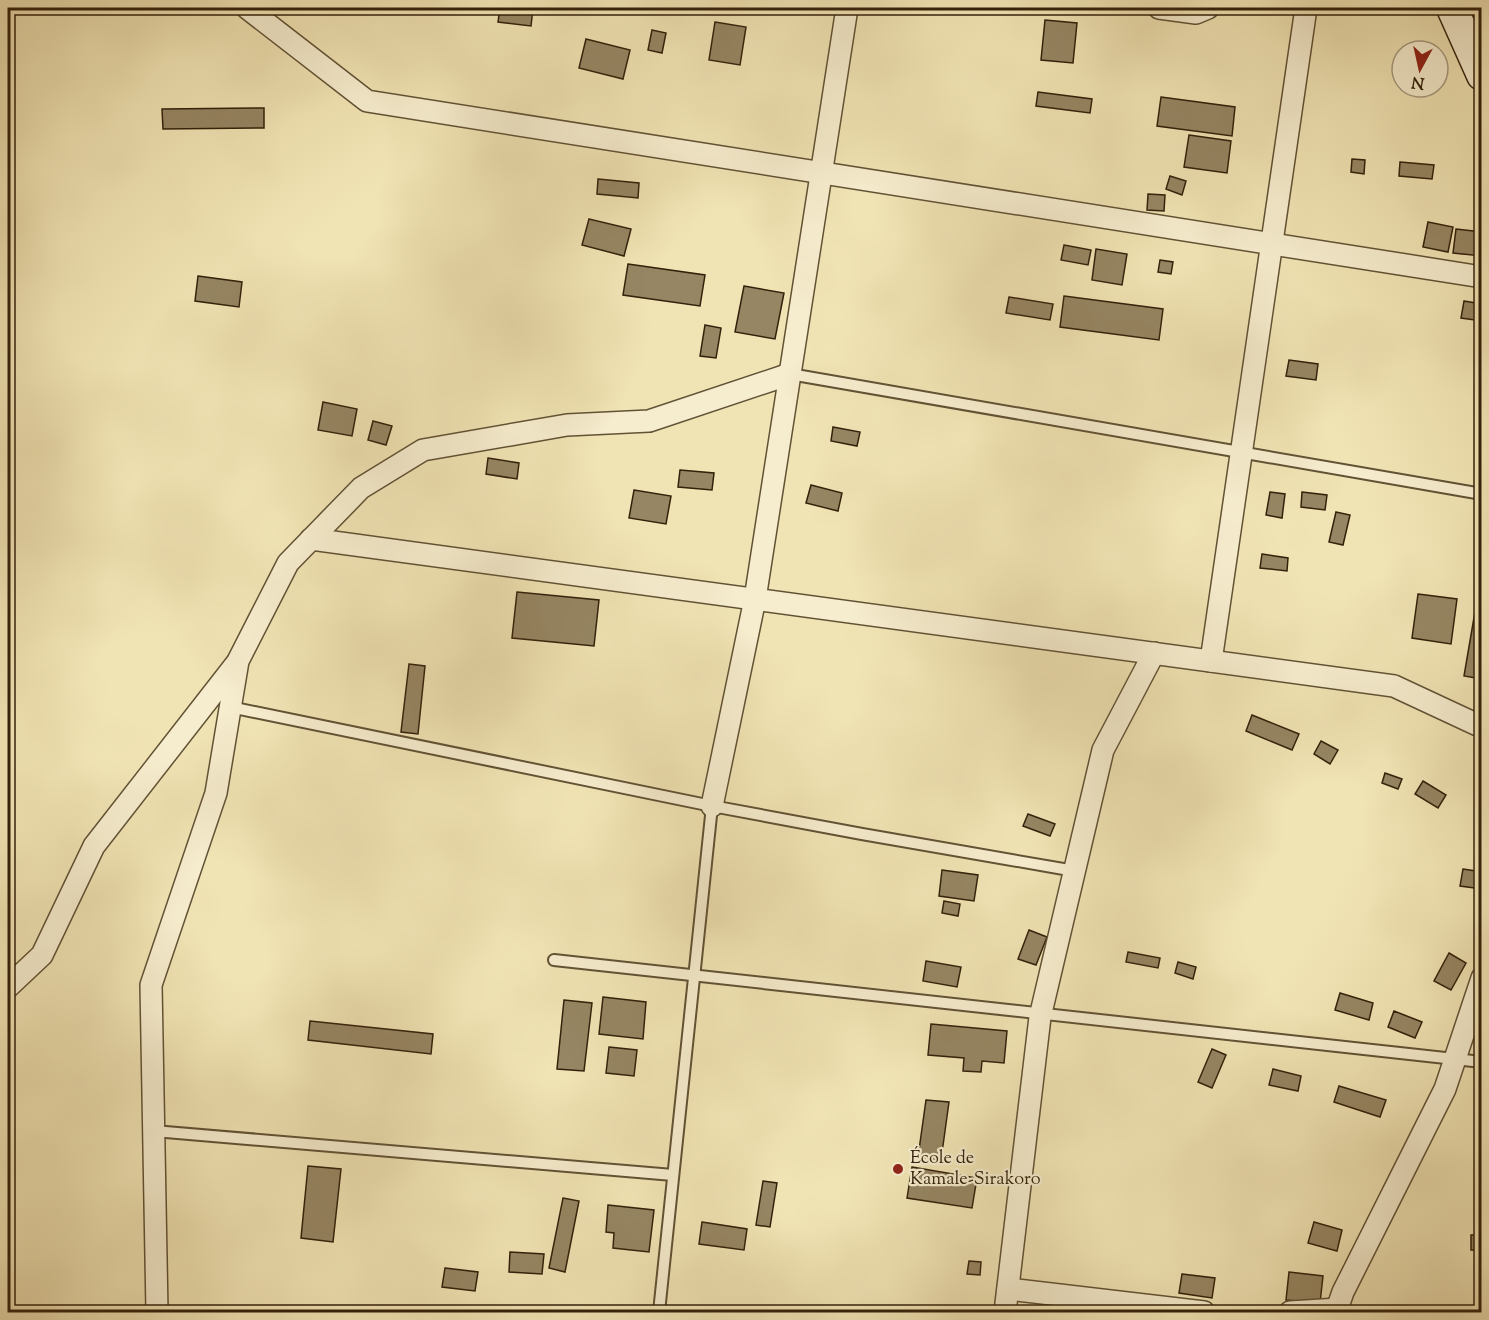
<svg xmlns="http://www.w3.org/2000/svg" width="1489" height="1320" viewBox="0 0 1489 1320" font-family="'Sorts Mill Goudy',serif">
<style>
.building{fill:#968663;stroke:#33210b;stroke-width:1.5}
.lines{fill:none;stroke-linecap:round;stroke-linejoin:round}
.lane-casing{stroke:#625235;stroke-width:14}
.street-casing{stroke:#625235;stroke-width:24}
.secondary-casing{stroke:#33210b;stroke-width:33}
.lane{stroke:#f6edce;stroke-width:10}
.street{stroke:#f6edce;stroke-width:21}
.secondary{stroke:#f6edce;stroke-width:30}
.poi-dot{fill:#8f2418;stroke:#f6edce;stroke-width:2}
.labels{text-anchor:middle;dominant-baseline:central;stroke-width:4.5;stroke-linejoin:round;paint-order:stroke}
.poi-label{font-size:18px;fill:#33210b;stroke:#f6edce;text-anchor:start}
</style>
<rect width="100%" height="100%" fill="#f1e4b4"/>
<filter id="stains"><feTurbulence type="fractalNoise" baseFrequency=".00333" numOctaves="4"/><feColorMatrix values="0 0 0 0 .2 0 0 0 0 .09 0 0 0 0 .02 0 0 0 .5 -.17"/></filter>
<radialGradient id="worn" r=".72"><stop offset=".6" stop-color="#630" stop-opacity="0"/><stop offset="1" stop-color="#630" stop-opacity=".3"/></radialGradient>
<g class="building">
<polygon points="500,8 533,8 531,26 498,22"/>
<polygon points="1045,20 1077,23 1073,63 1041,60"/>
<polygon points="715,22 746,27 740,65 709,60"/>
<polygon points="652,30 666,33 662,53 648,50"/>
<polygon points="586,39 630,50 623,79 579,68"/>
<polygon points="1038,92 1092,99 1090,113 1036,106"/>
<polygon points="1161,97 1235,107 1232,136 1157,126"/>
<polygon points="264,108 264,128 163,129 162,109"/>
<polygon points="1189,135 1231,141 1227,173 1184,167"/>
<polygon points="1352,159 1365,160 1364,174 1351,172"/>
<polygon points="1400,162 1434,165 1432,179 1399,176"/>
<polygon points="1170,176 1186,181 1182,195 1166,189"/>
<polygon points="598,179 639,183 638,198 597,194"/>
<polygon points="1148,194 1165,195 1164,211 1147,210"/>
<polygon points="589,219 631,229 624,256 582,245"/>
<polygon points="1428,222 1453,227 1448,252 1423,247"/>
<polygon points="1456,229 1482,232 1482,256 1453,253"/>
<polygon points="1064,245 1091,250 1088,265 1061,260"/>
<polygon points="1096,249 1127,254 1122,285 1092,280"/>
<polygon points="1160,260 1173,262 1171,274 1158,272"/>
<polygon points="628,264 705,275 700,306 623,295"/>
<polygon points="198,276 242,282 239,307 195,301"/>
<polygon points="744,286 784,293 775,339 735,332"/>
<polygon points="1064,296 1163,309 1159,340 1060,327"/>
<polygon points="1009,297 1053,304 1050,320 1006,313"/>
<polygon points="1464,301 1482,304 1482,321 1461,318"/>
<polygon points="705,325 721,328 716,358 700,356"/>
<polygon points="1289,360 1318,364 1316,380 1286,376"/>
<polygon points="1478,369 1482,369 1482,386 1476,385"/>
<polygon points="323,402 357,409 352,436 318,430"/>
<polygon points="373,421 392,426 386,445 368,440"/>
<polygon points="833,427 860,432 857,446 831,441"/>
<polygon points="488,458 519,463 517,479 486,474"/>
<polygon points="680,470 714,473 712,490 678,487"/>
<polygon points="811,485 842,493 838,511 806,503"/>
<polygon points="634,490 671,496 666,524 629,518"/>
<polygon points="1270,492 1285,494 1282,518 1266,515"/>
<polygon points="1302,492 1327,495 1325,510 1301,507"/>
<polygon points="1336,512 1350,515 1343,545 1329,542"/>
<polygon points="1262,554 1288,558 1287,571 1260,568"/>
<polygon points="517,592 599,600 594,646 512,638"/>
<polygon points="1418,594 1457,599 1451,644 1412,638"/>
<polygon points="1477,600 1482,601 1482,679 1464,676"/>
<polygon points="409,664 425,666 418,734 401,732"/>
<polygon points="1252,715 1299,734 1292,750 1246,731"/>
<polygon points="1321,741 1338,750 1330,764 1314,754"/>
<polygon points="1385,773 1402,779 1398,789 1382,783"/>
<polygon points="1423,781 1446,795 1438,808 1415,794"/>
<polygon points="1028,814 1055,824 1050,836 1023,826"/>
<polygon points="1463,869 1482,872 1482,889 1460,886"/>
<polygon points="942,870 978,875 974,901 939,896"/>
<polygon points="944,901 960,904 958,916 942,913"/>
<polygon points="1029,930 1047,937 1036,965 1018,959"/>
<polygon points="1128,952 1160,958 1158,968 1126,962"/>
<polygon points="1449,953 1466,963 1451,990 1434,981"/>
<polygon points="926,961 961,967 957,987 923,981"/>
<polygon points="1178,962 1196,967 1193,979 1175,973"/>
<polygon points="1340,993 1373,1003 1369,1020 1335,1010"/>
<polygon points="603,997 646,1002 643,1039 599,1034"/>
<polygon points="564,1000 592,1003 584,1071 557,1069"/>
<polygon points="1394,1011 1422,1022 1415,1038 1388,1027"/>
<polygon points="310,1021 433,1034 431,1054 308,1040"/>
<polygon points="931,1024 1007,1031 1004,1063 982,1061 981,1072 963,1071 964,1058 928,1055"/>
<polygon points="609,1047 637,1050 634,1076 606,1073"/>
<polygon points="1212,1049 1226,1055 1212,1088 1198,1082"/>
<polygon points="1273,1069 1301,1076 1298,1091 1269,1085"/>
<polygon points="1339,1086 1386,1100 1380,1117 1334,1102"/>
<polygon points="926,1100 949,1102 941,1160 918,1157"/>
<polygon points="308,1166 341,1169 333,1242 301,1238"/>
<polygon points="912,1167 977,1178 972,1208 907,1198"/>
<polygon points="763,1181 777,1183 770,1227 756,1225"/>
<polygon points="563,1198 579,1201 565,1272 549,1268"/>
<polygon points="608,1205 654,1210 649,1252 613,1248 614,1233 606,1232"/>
<polygon points="702,1222 747,1229 744,1250 699,1244"/>
<polygon points="1314,1222 1342,1230 1337,1251 1308,1243"/>
<rect x="1471" y="1235" width="11" height="15"/>
<polygon points="510,1252 544,1254 542,1274 509,1272"/>
<polygon points="969,1261 981,1262 980,1275 967,1274"/>
<polygon points="445,1268 478,1272 475,1291 442,1287"/>
<polygon points="1289,1272 1323,1276 1320,1303 1286,1300"/>
<polygon points="1182,1274 1215,1278 1212,1298 1179,1293"/>
</g>
<g class="lines">
<defs>
<g id="lane">
<polyline points="790,374 1482,494"/>
<polyline points="230,707 712,806 862,834 1075,871"/>
<polyline points="554,960 1482,1062"/>
<polyline points="154,1131 673,1175"/>
<polyline points="659,1312 712,806"/>
</g>
<g id="street">
<polyline points="247,8 367,101 1482,277"/>
<polyline points="1159,8 1196,13 1208,8"/>
<polyline points="311,539 1394,686 1482,727"/>
<polyline points="1211,661 1306,8"/>
<polyline points="712,806 755,599 847,8"/>
<polyline points="8,987 42,955 94,846 236,664"/>
<polyline points="1008,1289 1204,1312"/>
<polyline points="157,1312 151,985 216,793 238,661 288,563 361,488 423,450 567,425 649,421 790,374"/>
<polyline points="1005,1312 1040,1017 1103,750 1154,653"/>
<polyline points="1290,1312 1338,1309"/>
<polyline points="1336,1312 1343,1292 1445,1089 1482,978"/>
</g>
<polyline id="secondary" points="1452,8 1482,75"/>
</defs>
<use href="#lane" class="lane-casing"/>
<use href="#street" class="street-casing"/>
<use href="#secondary" class="secondary-casing"/>
<use href="#lane" class="lane"/>
<use href="#street" class="street"/>
<use href="#secondary" class="secondary"/>
</g>
<circle class="poi-dot" cx="898" cy="1169" r="6"/>
<g class="labels">
<g class="poi-label">
<text x="910" y="1159">École de<tspan x="910" dy="21">Kamale-Sirakoro</tspan></text>
</g>
</g>
<rect width="1489" height="1320" fill="none" stroke="#f1e4b4" stroke-width="30"/>
<rect x="9" y="9" width="1471" height="1302" fill="none" stroke="#33210b" stroke-width="3"/>
<rect x="15" y="15" width="1459" height="1290" fill="none" stroke="#33210b" stroke-width="1.5"/>
<g transform="translate(1420 69) rotate(188)"><circle r="28" fill="#f6edce" stroke="#a89b80" stroke-width="1.5"/>
<path d="M0-4.5L10 22L0 15L-10 22Z" fill="#8f2418"/>
<text y="-9" font-size="16" font-weight="bold" text-anchor="middle" fill="#33210b">N</text>
</g>
<rect width="100%" height="100%" filter="url(#stains)"/>
<rect width="100%" height="100%" fill="url(#worn)"/>
</svg>
